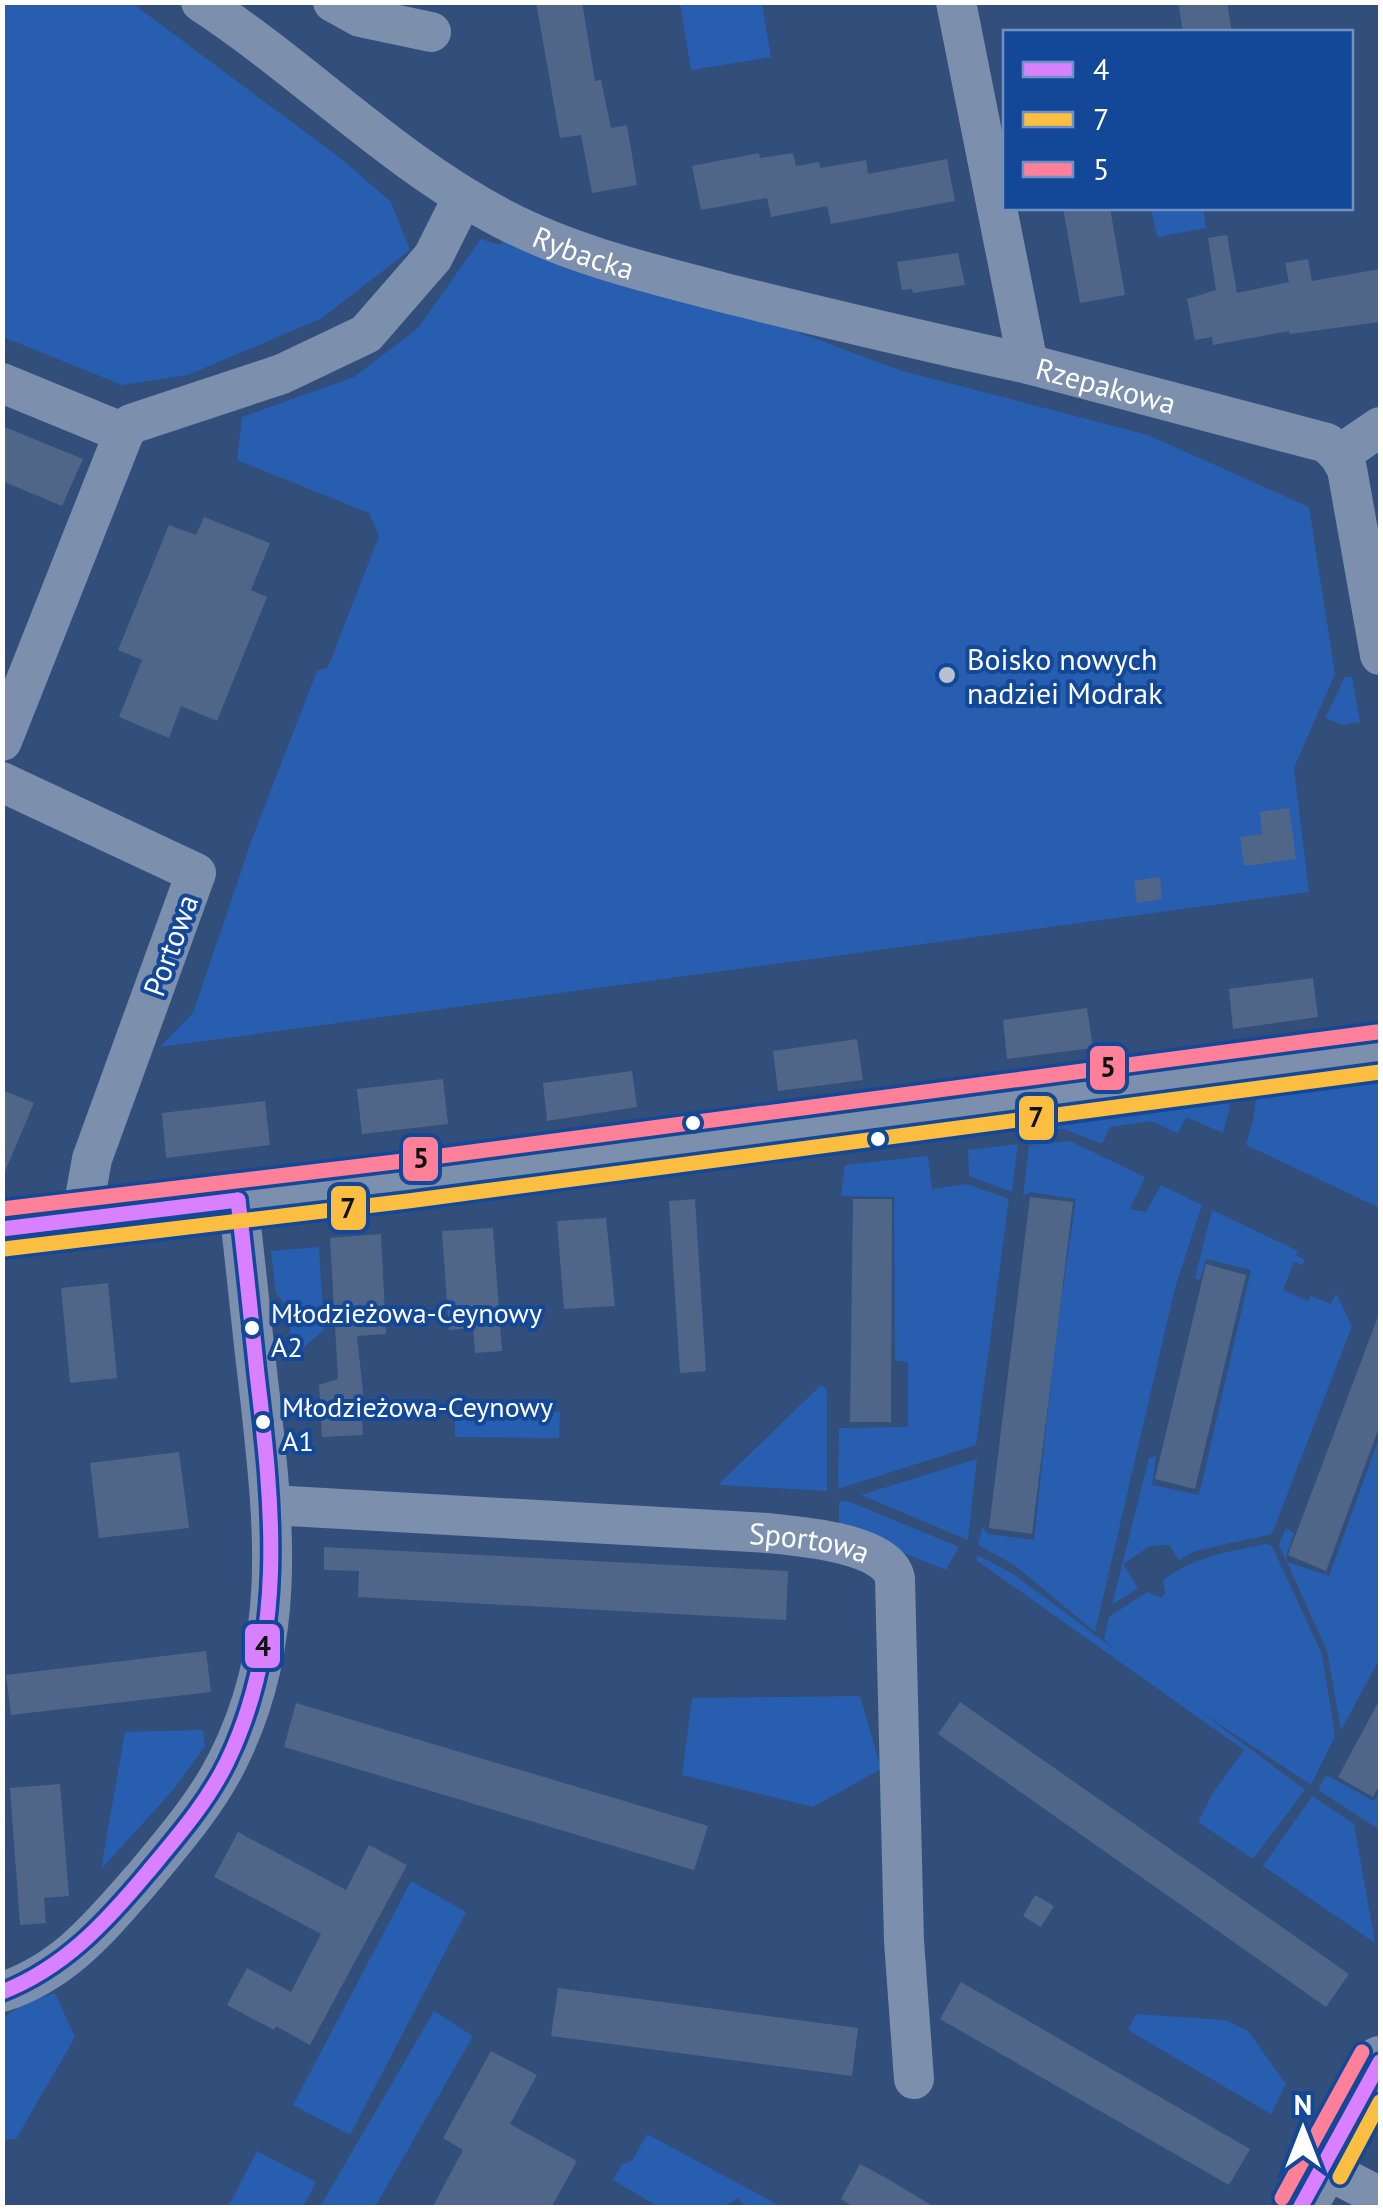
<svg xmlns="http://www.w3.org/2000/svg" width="1383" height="2210" viewBox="0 0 1383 2210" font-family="'PT Sans',sans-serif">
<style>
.green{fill:#285eaf}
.building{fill:#4f6689}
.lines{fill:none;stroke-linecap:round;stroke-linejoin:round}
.minor{stroke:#7c8fad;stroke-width:40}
.major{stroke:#7a8eaa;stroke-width:52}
.bus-1-casing{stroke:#134899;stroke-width:22}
.bus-2-casing{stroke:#134899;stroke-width:22}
.bus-3-casing{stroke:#134899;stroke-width:22}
.bus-1{stroke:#d880ff;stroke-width:15}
.bus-2{stroke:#fbbe40;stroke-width:15}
.bus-3{stroke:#ff8098;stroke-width:15}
.poi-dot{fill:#b7c1d0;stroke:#134899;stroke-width:4}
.bus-dot{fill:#fff;stroke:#134899;stroke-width:4}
.labels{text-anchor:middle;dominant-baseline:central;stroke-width:8;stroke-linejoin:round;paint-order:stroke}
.bus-label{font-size:28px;fill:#fff;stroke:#134899;text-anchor:start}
.street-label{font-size:30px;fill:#fff;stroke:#134899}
.poi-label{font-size:30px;fill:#fff;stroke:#134899;text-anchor:start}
.line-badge{stroke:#134899;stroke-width:4}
.pale-badge-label{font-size:28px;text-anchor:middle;font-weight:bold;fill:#111}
</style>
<rect width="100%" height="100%" fill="#324e7a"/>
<g class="green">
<polygon points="2,3 132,3 344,161 391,202 410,250 322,318 188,375 122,385 3,337"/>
<polygon points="680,3 762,3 771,57 691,70"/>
<polygon points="1151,208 1203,208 1206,228 1157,237"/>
<polygon points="510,234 755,316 899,370 1148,435 1309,507 1335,674 1294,768 1309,892 160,1047 193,1013 252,839 317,671 328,667 379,536 369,513 237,460 242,417 354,377 418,328 481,239 500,245"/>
<polygon points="1345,677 1352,677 1360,722 1343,725 1325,718"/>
<polygon points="1380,1064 1380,1208 1246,1145 1254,1116 1257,1087"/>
<polygon points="1227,1092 1230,1106 1223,1133 1186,1117 1178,1133 1151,1121 1110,1127 1102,1144 1064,1129 1033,1131 1037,1111"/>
<polygon points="1070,1141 1145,1177 1130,1209 1146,1212 1161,1185 1202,1205 1175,1288 1095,1632 1013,1564 978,1545 982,1527 988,1534 1034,1540 1055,1342 1076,1199 1030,1192 1023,1196 1029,1145"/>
<polygon points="1018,1144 1012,1192 969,1176 968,1150"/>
<polygon points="928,1156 932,1189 967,1184 1009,1199 976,1445 838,1489 839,1428 908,1427 908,1362 895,1361 894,1197 841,1196 845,1165"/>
<polygon points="1212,1210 1298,1251 1296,1255 1305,1260 1302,1265 1294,1262 1283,1290 1308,1301 1311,1296 1331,1304 1336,1293 1352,1326 1272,1534 1195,1551 1179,1560 1169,1545 1150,1546 1123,1564 1138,1588 1112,1605 1149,1458 1156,1456 1152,1485 1199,1495 1251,1270 1206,1259 1200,1280 1195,1278"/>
<polygon points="319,1247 324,1330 298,1352 291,1342 289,1309 276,1293 271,1251"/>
<polygon points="821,1385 826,1388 827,1396 827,1491 721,1485 720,1483"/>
<polygon points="455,1410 560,1412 559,1438 455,1437"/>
<polygon points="1380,1436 1380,1658 1341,1730 1327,1651 1279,1545 1286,1528 1294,1533 1286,1556 1287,1562 1329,1576"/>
<polygon points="977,1458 968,1540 861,1495 977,1459"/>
<polygon points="848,1501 959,1547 946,1570 839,1527 839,1502"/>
<path d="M1266 1544 1272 1546 1322 1654 1335 1736 1311 1785 1201 1712 1305 1790 1253 1859 1198 1822 1213 1793 1244 1750 976 1560 978 1555 1013 1574 1114 1649 1104 1639 1109 1617 1147 1592 1162 1598 1165 1593 1163 1580C1195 1556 1228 1552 1266 1544Z"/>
<polygon points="860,1696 881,1769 813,1807 682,1775 692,1698"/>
<polygon points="203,1730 205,1746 174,1789 101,1869 125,1732"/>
<polygon points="1326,1775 1374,1801 1380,1790 1380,1830 1318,1790"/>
<polygon points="1312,1796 1354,1824 1375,1943 1263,1866"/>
<polygon points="411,1881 466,1912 350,2135 293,2105"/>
<polygon points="55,1993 75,2037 16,2139 4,2140 3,2018 25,2003"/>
<polygon points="434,2011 473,2036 375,2207 320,2207"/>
<polygon points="1136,2014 1225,2020 1248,2031 1286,2084 1271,2114 1128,2030"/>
<polygon points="647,2134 782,2207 745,2207 738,2198 723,2207 659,2207 613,2180 622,2164 632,2161"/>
<polygon points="257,2151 316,2182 303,2207 228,2207"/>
</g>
<g class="building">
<polygon points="536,2 582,2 595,81 601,80 611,128 627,125 637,185 592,193 581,135 560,138"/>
<polygon points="1178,2 1227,2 1232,32 1183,32"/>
<polygon points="759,153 760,158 793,153 796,166 819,162 820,168 866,160 868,174 947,159 955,201 831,224 827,206 771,217 767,198 701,210 692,166"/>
<polygon points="1063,208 1110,208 1125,295 1080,303"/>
<polygon points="1227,235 1237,293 1289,282 1285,263 1297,261 1308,259 1312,281 1380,269 1380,322 1290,334 1289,331 1213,345 1212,337 1195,340 1187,299 1216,290 1208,238"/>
<polygon points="958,253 965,285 913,293 912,289 902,290 897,262"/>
<polygon points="2,426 83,459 62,506 2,481"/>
<polygon points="204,517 270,543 251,590 267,597 217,721 181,706 169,738 119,717 142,660 118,650 169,525 196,535"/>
<polygon points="1289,808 1296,859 1244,866 1240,837 1262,834 1260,812"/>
<polygon points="1160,877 1162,899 1137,903 1134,881"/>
<polygon points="1313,978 1318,1017 1233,1029 1229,989"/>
<polygon points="1087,1008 1093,1048 1007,1059 1003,1020"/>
<polygon points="857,1039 863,1080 778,1091 773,1051"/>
<polygon points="632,1071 637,1107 547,1121 543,1083"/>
<polygon points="443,1079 448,1124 362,1134 357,1089"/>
<polygon points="2,1090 34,1103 3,1176 2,1176"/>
<polygon points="265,1101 270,1145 166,1158 162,1113"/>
<polygon points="1030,1197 1073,1202 1032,1534 989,1528"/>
<polygon points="695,1199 706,1371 680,1373 669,1201"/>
<polygon points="853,1199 892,1199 891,1422 850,1422"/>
<polygon points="606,1218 615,1306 564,1309 557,1221"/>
<polygon points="493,1228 502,1351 475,1353 473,1328 449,1330 442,1231"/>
<polygon points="381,1234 386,1334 357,1336 364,1402 361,1403 363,1435 322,1437 319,1385 338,1379 330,1238"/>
<polygon points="1206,1264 1246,1275 1195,1489 1155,1479"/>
<polygon points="108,1283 117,1378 70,1383 61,1288"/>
<polygon points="1379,1314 1380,1425 1326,1571 1288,1555"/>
<polygon points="179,1452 189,1528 99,1538 90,1463"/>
<polygon points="324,1547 788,1571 786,1620 358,1597 359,1571 324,1570"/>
<polygon points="206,1651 211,1692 11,1715 6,1675"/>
<polygon points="1380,1699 1380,1784 1373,1797 1338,1777"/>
<polygon points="960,1702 1349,1974 1326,2007 938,1734"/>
<polygon points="296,1703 708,1826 694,1870 284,1747"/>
<polygon points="60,1784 69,1896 44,1898 46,1923 20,1925 10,1788"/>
<polygon points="238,1832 346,1890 369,1845 407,1865 310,2045 276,2026 274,2030 227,2005 247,1968 291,1992 321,1934 214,1877"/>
<polygon points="1035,1895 1054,1906 1041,1927 1023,1916"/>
<polygon points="961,1982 1250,2149 1229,2185 940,2019"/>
<polygon points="558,1988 858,2028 852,2076 551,2036"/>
<polygon points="491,2051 537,2075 510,2124 577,2161 551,2208 432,2208 463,2150 443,2138"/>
<polygon points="860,2164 886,2178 936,2208 855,2208 841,2199"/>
</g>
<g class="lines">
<g class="minor">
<path id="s1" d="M201 2C305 70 392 161 503 219 572 255 649 273 725 293 826 318 927 342 1028 364"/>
<polyline points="333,2 360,17 431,32"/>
<path id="s2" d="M956 2 1028 364 1327 443 1339 455 1347 469 1380 655"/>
<polyline points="2,383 124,433"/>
<polyline points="1339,455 1380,427"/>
<polyline points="2,741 124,433 131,424 282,374 366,334 433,257 463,197"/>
<polyline points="2,782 196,873 92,1159 84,1203 86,1220"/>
<polyline points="2,1229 405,1181 1380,1052"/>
<path id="s3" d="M271 1505 767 1533C799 1536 889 1543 895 1579L904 1941 914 2079"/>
<path d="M2 1992C64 1972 101 1926 142 1879 172 1843 206 1804 227 1762 288 1642 274 1525 260 1397 252 1331 246 1266 238 1200"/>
<polyline points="1322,2167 1380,2197"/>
</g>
<polyline class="major" points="1300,2208 1380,2062"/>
<defs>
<g id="bus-1">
<polyline points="2,1229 238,1200"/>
<path d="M2 1992C64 1968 106 1922 147 1873 176 1838 207 1803 227 1762 287 1638 273 1506 257 1374 251 1316 245 1258 238 1200"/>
<polyline points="1300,2208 1380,2062"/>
</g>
<g id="bus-2">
<polyline points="4,1249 408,1201 1380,1072"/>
<polyline points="1340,2177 1380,2102"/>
</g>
<g id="bus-3">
<polyline points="2,1209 403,1161 1377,1032"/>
<polyline points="1282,2198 1362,2052"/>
</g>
</defs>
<use href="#bus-1" class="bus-1-casing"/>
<use href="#bus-2" class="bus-2-casing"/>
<use href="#bus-3" class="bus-3-casing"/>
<use href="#bus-1" class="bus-1"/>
<use href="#bus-2" class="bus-2"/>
<use href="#bus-3" class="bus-3"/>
</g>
<circle class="poi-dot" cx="947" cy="675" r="10"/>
<g class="bus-dot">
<circle cx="693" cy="1123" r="9"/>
<circle cx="878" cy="1139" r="9"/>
<circle cx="252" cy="1328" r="9"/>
<circle cx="263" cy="1422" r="9"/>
</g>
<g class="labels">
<g class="bus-label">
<text x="271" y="1312">Młodzieżowa-Ceynowy<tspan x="271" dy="34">A2</tspan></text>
<text x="282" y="1406">Młodzieżowa-Ceynowy<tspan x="282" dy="34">A1</tspan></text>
</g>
<g class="street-label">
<text stroke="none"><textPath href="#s1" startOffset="460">Rybacka</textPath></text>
<text stroke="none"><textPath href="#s2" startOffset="450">Rzepakowa</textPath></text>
<text transform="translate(170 945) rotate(-70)">Portowa</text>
<text stroke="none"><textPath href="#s3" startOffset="540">Sportowa</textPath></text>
</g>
<g class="poi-label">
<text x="967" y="658">Boisko nowych<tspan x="967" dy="34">nadziei Modrak</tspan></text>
</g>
</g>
<g class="line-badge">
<rect x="1088" y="1044" width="39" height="48" rx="10" fill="#ff8098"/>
<rect x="1017" y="1094" width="39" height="48" rx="10" fill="#fbbe40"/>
<rect x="401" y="1135" width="39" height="48" rx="10" fill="#ff8098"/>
<rect x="329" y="1184" width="39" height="48" rx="10" fill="#fbbe40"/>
<rect x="243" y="1622" width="39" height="48" rx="10" fill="#d880ff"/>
</g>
<g class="pale-badge-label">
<text x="1108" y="1077">5</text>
<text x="1036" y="1127">7</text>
<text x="421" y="1168">5</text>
<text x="348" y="1218">7</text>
<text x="263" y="1656">4</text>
</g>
<rect width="1383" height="2210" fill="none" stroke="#ffffff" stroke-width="10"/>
<rect x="1003" y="30" width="350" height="180" fill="#134899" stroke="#7191c2" stroke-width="2.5"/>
<rect x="1023" y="62" width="50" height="15" fill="#d880ff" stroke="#7191c2" stroke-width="2.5"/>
<text x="1093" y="80" font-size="30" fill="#ffffff">4</text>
<rect x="1023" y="112" width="50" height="15" fill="#fbbe40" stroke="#7191c2" stroke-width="2.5"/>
<text x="1093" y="130" font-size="30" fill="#ffffff">7</text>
<rect x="1023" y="162" width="50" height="15" fill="#ff8098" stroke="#7191c2" stroke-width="2.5"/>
<text x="1093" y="180" font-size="30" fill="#ffffff">5</text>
<g transform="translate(1303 2130)" stroke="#134899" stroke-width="8" paint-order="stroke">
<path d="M0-8L18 38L0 25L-18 38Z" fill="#ffffff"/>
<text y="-15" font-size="28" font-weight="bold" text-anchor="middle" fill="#ffffff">N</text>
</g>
</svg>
